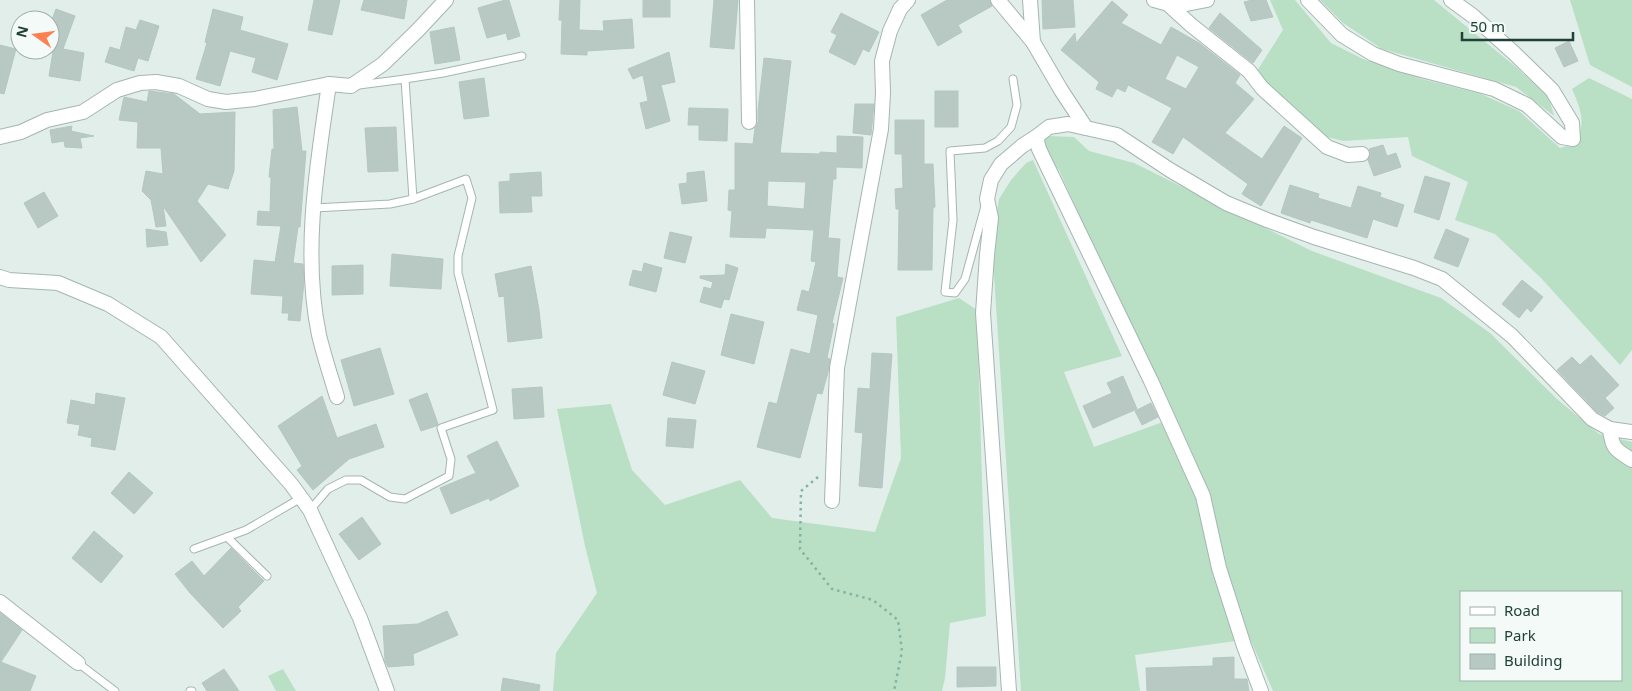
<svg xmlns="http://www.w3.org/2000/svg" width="1632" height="691" viewBox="0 0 1632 691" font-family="'Noto Sans',sans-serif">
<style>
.green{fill:#b9e0c5;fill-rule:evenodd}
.building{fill:#b7c9c2;stroke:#b4c8c0;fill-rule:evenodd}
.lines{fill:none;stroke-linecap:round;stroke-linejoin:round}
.lane-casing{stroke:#a4b6b1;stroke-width:9}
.street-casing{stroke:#a4b6b1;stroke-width:16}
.path{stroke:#80b4a5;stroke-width:2.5;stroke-dasharray:2.5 4;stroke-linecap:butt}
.lane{stroke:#fff;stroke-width:7}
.street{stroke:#fff;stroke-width:14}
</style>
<rect width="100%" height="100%" fill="#e2eee9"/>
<g class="green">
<path d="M1270 0H1295L1331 43 1363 59 1426 80 1481 94 1519 111 1560 148 1576 143C1586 122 1581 110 1572 89L1589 78 1632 99V350L1620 365 1541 278 1495 234 1455 220 1468 182 1412 156 1408 137 1343 141 1307 132 1250 82 1283 30Z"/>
<polygon points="1320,0 1434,0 1516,67 1549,98 1554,116 1516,87 1382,49 1343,23"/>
<polygon points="1570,0 1632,0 1632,87 1590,65"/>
<path d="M1049 136 1074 137 1089 151 1134 163 1312 251 1441 298 1490 333 1557 399 1599 434 1632 442V691H1273L1250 639 1135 655 1140 691H1021L992 244 999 199 1011 180 1026 163 1033 160 1122 356 1064 372 1094 447 1171 419 1059 170 1038 145ZM1461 592H1621V680H1461Z"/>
<polygon points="959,298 977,310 986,616 950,623 945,678 942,691 553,691 556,653 597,593 585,546 557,409 611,404 632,470 665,505 740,480 772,518 875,532 901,458 896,317"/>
<polygon points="283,669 296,691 276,691 268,676"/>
</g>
<g class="building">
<polygon points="314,0 340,0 332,35 308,30"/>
<polygon points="364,0 407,0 404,19 361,10"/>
<polygon points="505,0 509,0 520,36 508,40 506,33 487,38 478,8"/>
<polygon points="560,0 580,0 579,30 604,31 603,21 632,19 634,48 587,51 587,55 561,54 562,20 559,20"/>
<rect x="643" y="0" width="27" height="17"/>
<polygon points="714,0 738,0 734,49 710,47"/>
<polygon points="947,0 989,0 992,6 958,25 962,32 938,46 921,15"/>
<polygon points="1042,0 1073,0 1075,27 1043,29"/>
<polygon points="1252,0 1266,0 1273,17 1251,21 1244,2"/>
<path d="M1112 1 1128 15 1121 23 1161 45 1171 27 1199 43 1240 75 1235 83 1254 99 1225 133 1262 159 1284 126 1302 138 1261 206 1242 194 1248 184 1183 137 1173 154 1152 142 1172 108 1128 85 1125 92 1117 88 1112 97 1096 89 1099 82 1061 50 1075 33 1076 43ZM1177 55 1199 67 1186 89 1165 79Z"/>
<polygon points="56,9 75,16 63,49 84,53 80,81 49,76 56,33 50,31 50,25"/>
<polygon points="213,9 243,17 240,30 288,44 277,80 252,72 256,58 230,51 220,86 196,79 207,43 205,42"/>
<polygon points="841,13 879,32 869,52 863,49 855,65 829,52 837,35 831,32"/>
<polygon points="1220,13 1262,50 1253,63 1209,28"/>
<polygon points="140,20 159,26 148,61 138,58 134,71 105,62 110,47 120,50 126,27 136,30"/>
<polygon points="454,27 460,60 435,64 430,32"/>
<polygon points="1569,41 1578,61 1564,67 1555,48"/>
<polygon points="0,45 16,49 4,94 0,93"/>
<polygon points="669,52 675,82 661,85 670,121 646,129 640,103 648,101 643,75 633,79 628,69"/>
<path d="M764 58 791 61 780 153 820 154V152L837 153V136L863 137 862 168 836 167V179H833L828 238 840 239 837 277 843 278 832 323 834 324 827 358 830 359 828 372 822 394 817 393 800 458 757 447 769 402 777 404 791 349 810 354 818 315 797 310 802 290 809 292 816 262 811 261 814 230 766 228 765 238 730 237 732 211 728 210 729 190H735V143L753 144 755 128 758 122V110ZM768 181 806 182 804 209 767 206Z"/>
<polygon points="484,78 489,116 464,119 459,82"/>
<polygon points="149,91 174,94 200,114 235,112 234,171 228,189 208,184 197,201 226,235 201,262 163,206 166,226 156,227 151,200 142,191 146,171 163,174 161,148 137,148 138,122 119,120 124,97 147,102"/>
<rect x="935" y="91" width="23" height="36"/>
<polygon points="855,104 874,104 871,135 853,133"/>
<polygon points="297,107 302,151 306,151 300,227 298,227 293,263 303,264 304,282 300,321 288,320 289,313 282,313 283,296 251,294 254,260 275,262 281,226 257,225 258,211 270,212 271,177 269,177 272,149 274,149 273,110"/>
<polygon points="689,108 728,109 727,141 699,140 699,125 688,125"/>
<polygon points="895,120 924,120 924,164 933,164 935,207 933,208 932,270 898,270 899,209 896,209 895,189 903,188 902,154 895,154"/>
<polygon points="72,126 71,131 94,136 80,138 82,148 65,147 64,141 52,143 50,130"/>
<polygon points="396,127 398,171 368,172 365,128"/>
<polygon points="1383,145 1387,156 1396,153 1401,167 1374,176 1368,160 1371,154 1369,149"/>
<polygon points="704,171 707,201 682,204 679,184 687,183 687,173"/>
<polygon points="541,172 542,196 531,196 532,212 500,213 499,182 510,181 510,174"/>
<polygon points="1425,176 1450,183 1439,220 1414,212"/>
<polygon points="1290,185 1319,194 1318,198 1351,208 1358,186 1381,193 1380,197 1404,205 1397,227 1373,219 1367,238 1311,220 1310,223 1281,213"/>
<polygon points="44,192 58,216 38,228 24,203"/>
<polygon points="146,229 166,232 168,245 147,247"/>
<polygon points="1446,229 1469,239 1458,267 1434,258"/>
<polygon points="670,232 692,237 685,263 664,258"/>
<polygon points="392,254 443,259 441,289 390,286"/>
<polygon points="644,263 662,268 656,292 629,285 633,270 642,272"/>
<polygon points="726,264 738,268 729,300 724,299 725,295 721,308 700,302 704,287 711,289 713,282 700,278 700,276 725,275"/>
<polygon points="363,265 363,294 332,295 332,266"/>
<polygon points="531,266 539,310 542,338 508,342 504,296 499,297 495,274"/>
<polygon points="1522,280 1543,297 1531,312 1527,308 1519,318 1502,304"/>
<polygon points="731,314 764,322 754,364 721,355"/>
<polygon points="380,348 394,394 354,406 341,360"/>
<polygon points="872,353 892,354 882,488 859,486 863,433 855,432 858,388 870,389"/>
<polygon points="1591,355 1619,385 1605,398 1614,408 1605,416 1597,412 1557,370 1572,357 1580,365"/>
<polygon points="672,362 705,371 695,404 663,395"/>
<polygon points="1123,376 1137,409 1093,428 1083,406 1112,393 1107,383"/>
<polygon points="542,387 544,417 514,419 512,389"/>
<polygon points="96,393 125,398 115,450 91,446 92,438 78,435 80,425 67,423 71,400 95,405"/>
<polygon points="427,393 438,424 436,426 421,431 409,400"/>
<polygon points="322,396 337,438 376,424 384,447 349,459 313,490 297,470 302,466 278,426"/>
<polygon points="1151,403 1158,417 1142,425 1135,411"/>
<polygon points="668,418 696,420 693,448 666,446"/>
<polygon points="497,441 519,486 490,501 489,498 451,514 440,488 476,473 467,456"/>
<polygon points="129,472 153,493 134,514 111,493"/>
<polygon points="362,517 381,544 359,560 339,534"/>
<polygon points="94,531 123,556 101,583 72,558"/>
<polygon points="231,548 264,581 238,607 241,611 223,628 190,593 175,574 192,561 204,576"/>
<polygon points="447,611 458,635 413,654 414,665 388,667 385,661 383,626 418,624"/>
<polygon points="0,613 22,630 1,662 36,676 30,691 0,691"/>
<polygon points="1234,657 1234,679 1247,679 1249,691 1147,691 1146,668 1213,666 1213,658"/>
<polygon points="957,667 996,667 996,686 957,687"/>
<polygon points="224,669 239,691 207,691 202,683"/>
<polygon points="503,678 540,685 539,691 501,691"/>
</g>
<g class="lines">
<defs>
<g id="lane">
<polyline points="405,79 443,73 522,56"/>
<polyline points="359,85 405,79 413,199"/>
<polyline points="985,206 965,279 955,293 945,292 953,220 950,151 985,148 998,141 1011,127 1017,105 1013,79"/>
<polyline points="310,510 328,489 346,480 361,480 390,497 405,499 449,476 451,459 441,428 493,410 458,273 458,256 472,198 466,179 413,199 390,204 314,208"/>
<polyline points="227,537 267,576"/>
<polyline points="194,549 246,530 301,498"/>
<polyline points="78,663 115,691"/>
<polyline points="190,691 192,691"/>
</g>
<g id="street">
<polyline points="747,0 749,122"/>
<polyline points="998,0 1033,42 1061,90 1086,128"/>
<polyline points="1030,0 1033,42"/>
<polyline points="1154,0 1176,6 1207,0"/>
<polyline points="1308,0 1342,35 1373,54 1399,64 1494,89 1527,105 1562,137 1573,139 1572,123 1552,90 1514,53 1473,16 1451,0"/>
<polyline points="1168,4 1191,25 1249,71 1262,88 1327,147 1348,155 1362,154"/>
<path d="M329 84C317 165 302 254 319 335 324 356 331 377 337 397"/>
<polyline points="0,137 21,132 47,120 83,112 117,90 140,83 156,82 179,86 208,99 226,102 255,99 329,84 351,86 383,64 418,30 446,0"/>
<polyline points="0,277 9,280 58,283 108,304 161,337 291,484 310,510 360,618 387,691"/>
<path d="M1610 429C1612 449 1616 450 1632 460"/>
<polyline points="832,501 837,368 881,129 883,93 882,61 890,31 900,9 908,0"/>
<polyline points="0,602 78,663"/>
<polyline points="1009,691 983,313 987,255 991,218 987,199 991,180 1001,164 1022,146 1036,137"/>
<polyline points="1261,691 1244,646 1219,568 1203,496 1151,381 1039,149 1036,137 1049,127 1068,124 1117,135 1170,170 1226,203 1267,220 1314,237 1414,268 1442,279 1512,336 1592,419 1610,429 1632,432"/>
</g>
</defs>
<use href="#lane" class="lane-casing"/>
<use href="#street" class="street-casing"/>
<polyline class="path" points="818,477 801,491 800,549 832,589 873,600 898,620 902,651 894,691"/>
<use href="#lane" class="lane"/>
<use href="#street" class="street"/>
</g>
<rect x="1460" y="591" width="162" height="90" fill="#f3faf7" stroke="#9fb0ab"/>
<rect x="1470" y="607" width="25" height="8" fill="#ffffff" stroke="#9fb0ab"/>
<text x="1504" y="616" font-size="15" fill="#204039">Road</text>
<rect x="1470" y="628" width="25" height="15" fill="#b9e0c5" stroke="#9fb0ab"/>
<text x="1504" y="641" font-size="15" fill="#204039">Park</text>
<rect x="1470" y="654" width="25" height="15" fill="#b7c9c2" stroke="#9fb0ab"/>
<text x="1504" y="666" font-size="15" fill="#204039">Building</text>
<g transform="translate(35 35) rotate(284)"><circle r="24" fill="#f3faf7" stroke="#9fb0ab"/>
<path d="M0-4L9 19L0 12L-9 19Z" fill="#fd8050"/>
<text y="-8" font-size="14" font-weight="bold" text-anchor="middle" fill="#204039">N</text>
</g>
<path d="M1462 32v8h111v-8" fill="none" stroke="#204039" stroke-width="2.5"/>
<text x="1470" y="32" font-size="15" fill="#204039" stroke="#f3faf7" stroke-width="4" paint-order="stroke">50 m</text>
</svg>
